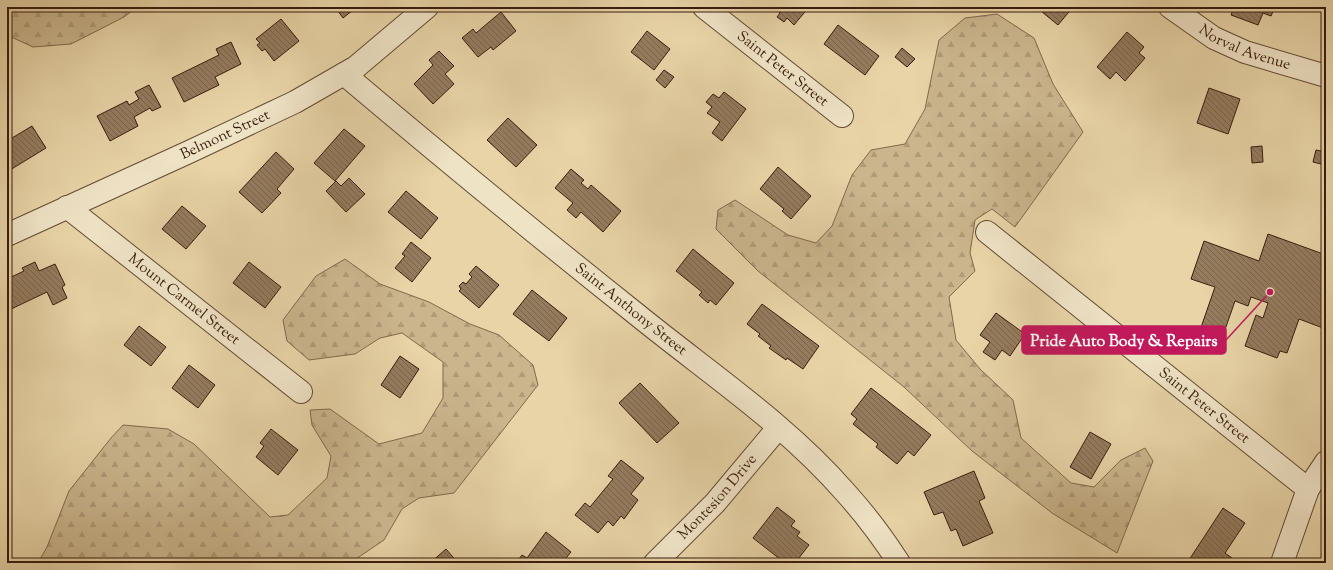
<svg xmlns="http://www.w3.org/2000/svg" width="1333" height="570" viewBox="0 0 1333 570" font-family="'Sorts Mill Goudy',serif">
<style>
.forest{fill:url(#forest-firs);stroke:#82684e}
.building{fill:url(#building-back-hatch);stroke:#3a1c0e}
.lines{fill:none;stroke-linecap:round;stroke-linejoin:round}
.street-casing{stroke:#654a34;stroke-width:24}
.street{stroke:#efe3c6;stroke-width:22}
.labels{text-anchor:middle;dominant-baseline:central;stroke-width:3;stroke-linejoin:round;paint-order:stroke}
.street-label{font-size:15px;fill:#3a1c0e;stroke:#efe3c6}
.leader{fill:none;stroke:#c2185b;stroke-width:1.5}
.callout-dot{fill:#c2185b;stroke:#efe3c6;stroke-width:1.5}
.callout{fill:#c2185b;stroke:#c2185b;stroke-width:1.5}
.callout-label{font-size:16px;text-anchor:middle;font-weight:bold;fill:#fff}
</style>
<defs>
<pattern id="forest-firs" width="22" height="20" patternUnits="userSpaceOnUse"><rect width="22" height="20" fill="#cab58d"/><path d="M5 1l3.5 6h-7zM16 11l3.5 6h-7z" fill="#ae9b78"/></pattern>
<pattern id="building-back-hatch" width="6" height="6" patternUnits="userSpaceOnUse"><rect width="6" height="6" fill="#947c5e"/><path d="M-1 5l2 2M0 0l6 6M5-1l2 2" fill="none" stroke="#7a654c"/></pattern>
</defs>
<rect width="100%" height="100%" fill="#e7d4a7"/>
<filter id="stains"><feTurbulence type="fractalNoise" baseFrequency=".005" numOctaves="4"/><feColorMatrix values="0 0 0 0 .2 0 0 0 0 .09 0 0 0 0 .02 0 0 0 .5 -.17"/></filter>
<radialGradient id="worn" r=".72"><stop offset=".6" stop-color="#630" stop-opacity="0"/><stop offset="1" stop-color="#630" stop-opacity=".3"/></radialGradient>
<g class="forest">
<polygon points="7,7 137,7 124,17 71,44 33,47 7,35"/>
<polygon points="997,14 1034,38 1053,84 1083,132 1015,227 992,209 975,220 970,253 975,271 949,297 956,340 980,369 1013,400 1021,438 1071,483 1094,487 1121,460 1145,448 1153,461 1117,553 1052,513 972,451 904,387 758,271 716,229 718,210 735,200 788,235 816,243 832,226 852,175 871,150 905,144 925,109 939,40 965,18"/>
<polygon points="345,259 380,284 429,302 470,324 499,335 533,365 538,385 454,493 419,498 402,509 384,540 350,563 38,563 47,547 69,491 111,438 123,425 168,429 194,444 270,517 288,515 327,478 331,456 312,425 310,410 330,409 379,444 422,433 443,398 443,362 402,333 380,338 355,354 309,360 287,341 283,320 316,276"/>
</g>
<g class="building">
<polygon points="335,7 357,7 343,18"/>
<polygon points="773,7 809,7 794,25 787,18 784,22 777,17 780,13"/>
<polygon points="1036,7 1073,7 1058,25"/>
<polygon points="1234,7 1275,7 1271,16 1263,13 1258,25 1231,15"/>
<polygon points="501,12 516,31 493,50 491,47 478,57 462,38 473,29 476,33"/>
<polygon points="281,19 299,41 274,61 265,49 262,51 257,45 260,43 256,39"/>
<polygon points="838,25 879,56 865,75 824,44"/>
<polygon points="647,31 670,49 654,70 631,52"/>
<polygon points="1127,32 1144,47 1139,53 1145,58 1125,81 1116,72 1110,79 1097,67"/>
<polygon points="231,42 241,64 215,77 219,85 184,102 172,78 219,55 216,49"/>
<polygon points="902,48 915,59 907,67 895,57"/>
<polygon points="439,51 454,66 445,74 454,84 433,104 414,84 433,65 429,60"/>
<polygon points="664,70 674,77 665,88 656,80"/>
<polygon points="149,85 161,107 152,111 150,108 134,117 138,126 110,141 97,116 127,101 129,105 139,99 135,92"/>
<polygon points="1209,88 1240,99 1228,134 1197,123"/>
<polygon points="724,92 746,109 722,141 712,133 720,122 707,113 712,107 706,102 713,94 719,98"/>
<polygon points="508,118 537,145 516,167 487,140"/>
<polygon points="32,126 46,148 10,170 7,165 7,141"/>
<polygon points="344,129 365,146 335,181 314,163"/>
<polygon points="1262,146 1263,162 1252,163 1251,147"/>
<polygon points="1316,150 1326,152 1326,175 1323,174 1325,165 1313,162"/>
<polygon points="276,152 294,169 277,189 281,193 262,213 239,192"/>
<polygon points="778,167 811,196 791,219 782,211 784,209 760,189"/>
<polygon points="571,169 584,180 581,183 588,189 591,185 621,211 603,232 581,212 576,218 567,210 573,203 555,188"/>
<polygon points="349,178 365,194 346,212 326,191 336,181 341,186"/>
<polygon points="406,191 438,218 421,239 388,212"/>
<polygon points="182,206 206,226 186,249 162,229"/>
<polygon points="1268,234 1326,255 1326,335 1321,334 1323,328 1299,319 1287,353 1280,351 1277,358 1245,346 1256,315 1263,318 1268,303 1251,297 1248,306 1235,301 1220,344 1198,336 1215,287 1191,279 1204,241 1259,261"/>
<polygon points="411,242 431,258 412,282 395,268 405,256 402,254"/>
<polygon points="693,249 734,283 716,305 710,300 708,303 699,295 702,292 676,271"/>
<polygon points="35,262 39,271 55,264 65,285 62,287 67,298 53,305 47,292 9,310 7,305 7,279 24,271 22,268"/>
<polygon points="249,262 281,287 265,308 233,283"/>
<polygon points="476,266 499,285 479,308 459,291 461,289 459,286 463,282 466,284 472,277 469,274"/>
<polygon points="532,290 567,318 549,341 513,314"/>
<polygon points="762,304 819,346 803,369 787,358 786,360 769,348 771,346 758,336 760,334 747,324"/>
<polygon points="996,313 1025,334 1010,356 1002,350 995,360 983,352 990,342 980,335"/>
<polygon points="139,326 166,347 151,366 124,345"/>
<polygon points="400,356 419,369 400,398 381,385"/>
<polygon points="189,365 215,385 198,408 172,388"/>
<polygon points="640,383 679,423 657,443 619,403"/>
<polygon points="871,388 931,435 914,456 908,451 897,464 876,447 878,444 853,424 857,419 851,414"/>
<polygon points="271,429 298,450 278,475 256,457 264,446 260,443"/>
<polygon points="1090,432 1111,444 1091,479 1070,467"/>
<polygon points="621,460 644,478 631,494 638,500 624,519 621,516 613,526 608,521 598,533 575,515 585,503 590,507 613,479 608,476"/>
<polygon points="974,471 985,498 979,501 993,533 963,546 956,529 951,531 943,512 934,515 924,492"/>
<polygon points="777,507 795,521 791,526 800,532 797,536 809,545 795,563 785,563 753,538"/>
<polygon points="1223,508 1245,523 1225,553 1236,561 1234,563 1187,563"/>
<polygon points="546,532 571,552 562,563 516,563 522,555 527,558"/>
<polygon points="446,549 458,563 430,563"/>
</g>
<g class="lines">
<defs>
<g id="street">
<path id="s1" d="M704 7 842 116"/>
<path id="s2" d="M1170 7 1214 38 1245 52 1326 76"/>
<path id="s3" d="M344 74C440 155 537 235 635 313 706 371 785 423 845 492 865 514 883 538 899 563"/>
<path id="s4" d="M67 207 301 392"/>
<path id="s5" d="M987 232 1308 489"/>
<path id="s6" d="M7 235 189 152 295 102 356 67 427 7"/>
<path id="s7" d="M655 563 715 503 778 428"/>
<polyline points="1282,563 1308,489 1326,462"/>
</g>
</defs>
<use href="#street" class="street-casing"/>
<use href="#street" class="street"/>
</g>
<g class="labels">
<g class="street-label">
<text stroke="none"><textPath href="#s2" startOffset="86">Norval Avenue</textPath></text>
<text stroke="none"><textPath href="#s1" startOffset="100">Saint Peter Street</textPath></text>
<text stroke="none"><textPath href="#s6" startOffset="240">Belmont Street</textPath></text>
<text stroke="none"><textPath href="#s4" startOffset="149">Mount Carmel Street</textPath></text>
<text stroke="none"><textPath href="#s3" startOffset="371">Saint Anthony Street</textPath></text>
<text stroke="none"><textPath href="#s5" startOffset="278">Saint Peter Street</textPath></text>
<text stroke="none"><textPath href="#s7" startOffset="91">Montesion Drive</textPath></text>
</g>
</g>
<path class="leader" d="M1270 292L1226 340"/>
<circle class="callout-dot" cx="1270" cy="292" r="4"/>
<rect class="callout" x="1022" y="326" width="204" height="28" rx="4"/>
<g class="callout-label">
<text x="1124" y="346">Pride Auto Body &amp; Repairs</text>
</g>
<rect width="1333" height="570" fill="none" stroke="#e7d4a7" stroke-width="24"/>
<rect x="8" y="8" width="1317" height="554" fill="none" stroke="#3a1c0e" stroke-width="2"/>
<rect x="12" y="12" width="1309" height="546" fill="none" stroke="#3a1c0e"/>
<rect width="100%" height="100%" filter="url(#stains)"/>
<rect width="100%" height="100%" fill="url(#worn)"/>
</svg>
